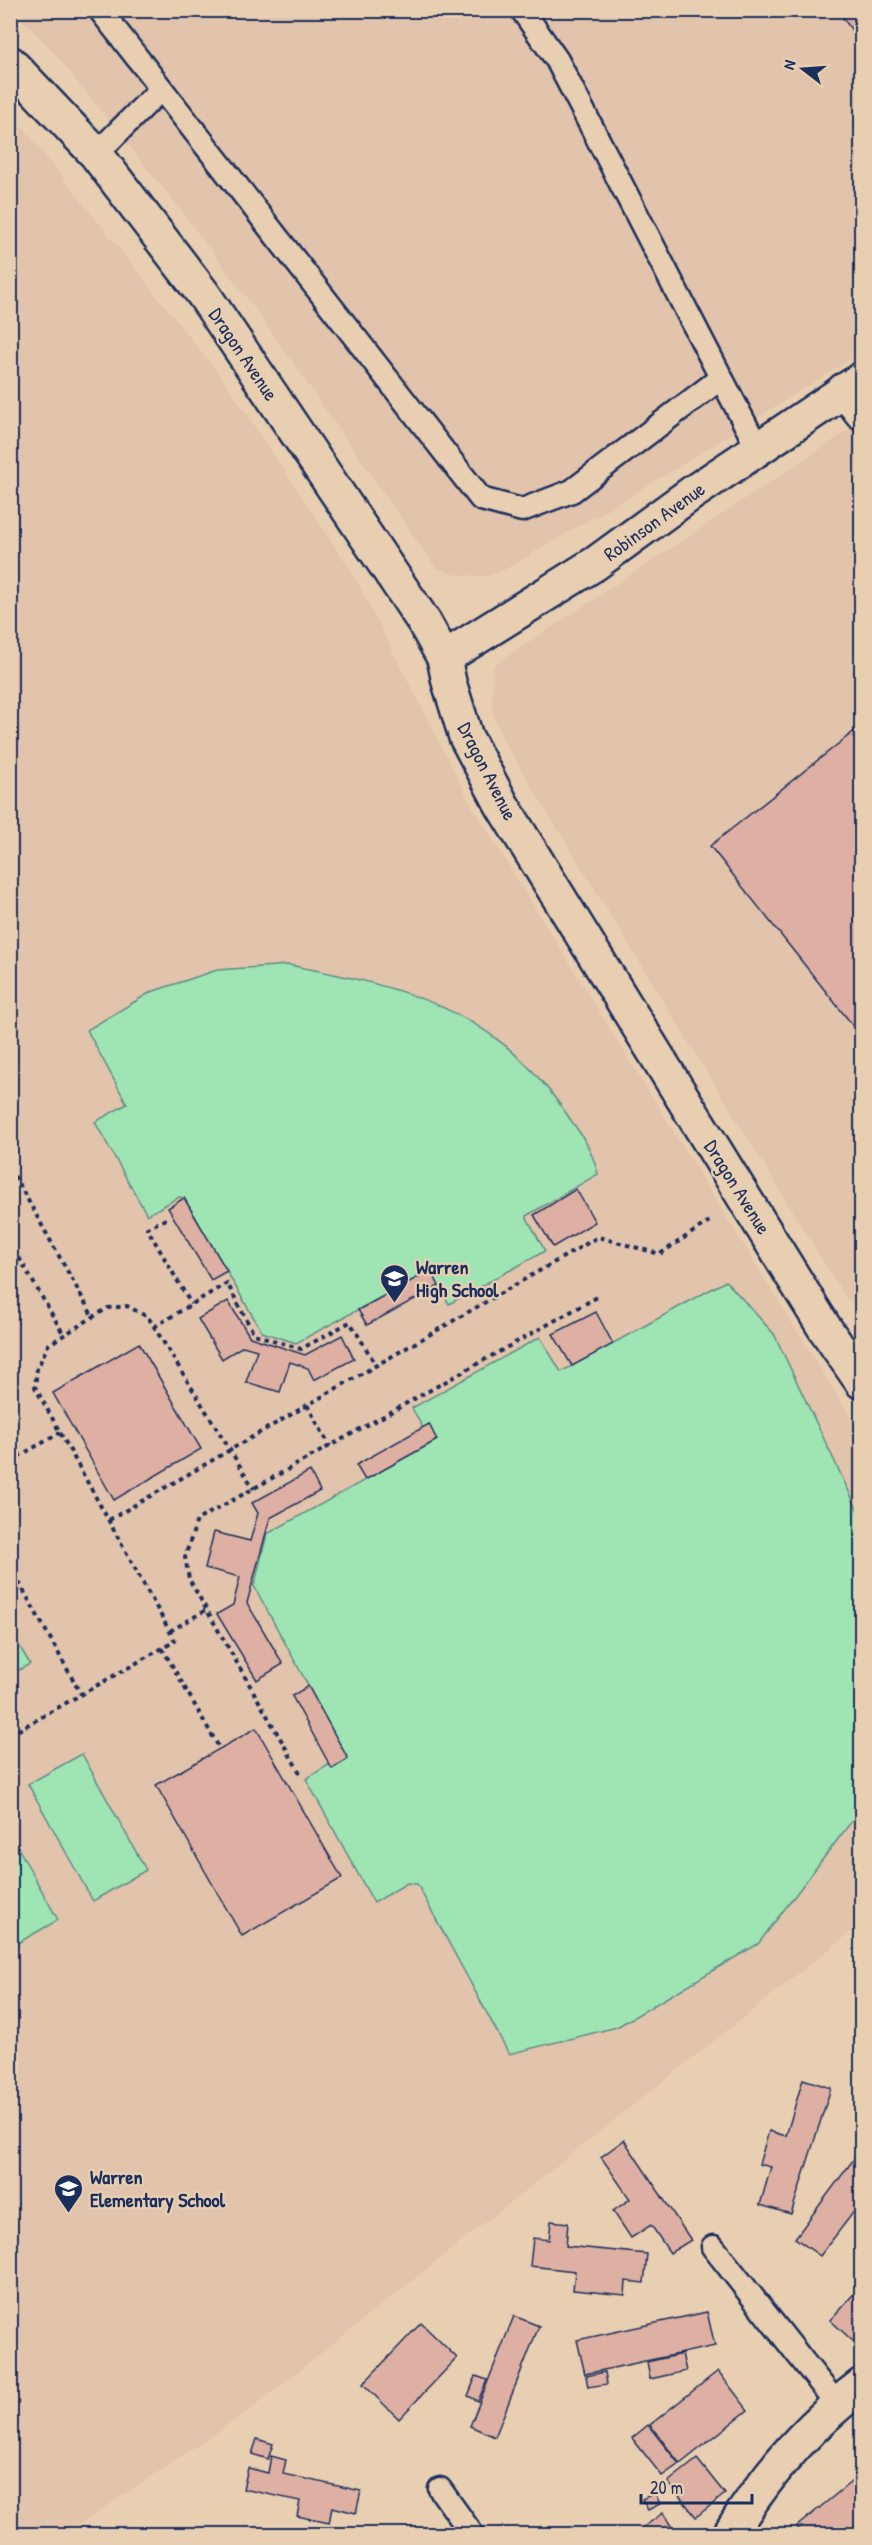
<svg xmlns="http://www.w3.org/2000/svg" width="872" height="2545" viewBox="0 0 872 2545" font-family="'Patrick Hand',sans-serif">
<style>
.built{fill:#e2c3ab}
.green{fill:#9ee5b3;stroke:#5c8a88;stroke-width:1.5}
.building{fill:#deb0a3;stroke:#1b2f5e;stroke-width:1.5}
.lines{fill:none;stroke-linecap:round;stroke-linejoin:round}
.service-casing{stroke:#1b2f5e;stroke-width:27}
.minor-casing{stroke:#1b2f5e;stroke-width:38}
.path{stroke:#1b2f5e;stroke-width:4;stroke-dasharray:4.5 4.5;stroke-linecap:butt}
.service{stroke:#e9cfb1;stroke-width:22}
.minor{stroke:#e9cfb1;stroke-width:33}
.labels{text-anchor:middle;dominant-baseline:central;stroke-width:4.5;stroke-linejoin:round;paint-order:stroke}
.street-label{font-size:20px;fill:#1b2f5e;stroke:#e9cfb1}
.poi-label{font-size:20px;font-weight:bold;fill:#1b2f5e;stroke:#e9cfb1;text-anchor:start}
</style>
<rect width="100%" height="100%" fill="#e9cfb1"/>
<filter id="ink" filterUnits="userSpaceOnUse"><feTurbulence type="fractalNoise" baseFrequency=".0167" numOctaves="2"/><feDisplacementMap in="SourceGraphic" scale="12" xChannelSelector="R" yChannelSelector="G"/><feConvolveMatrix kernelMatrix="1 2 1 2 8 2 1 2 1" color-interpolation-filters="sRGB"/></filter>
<g filter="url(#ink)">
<g class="built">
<polygon points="13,11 861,11 861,353 667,474 504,570 486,576 457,575 436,568 256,310 180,209 46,43"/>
<polygon points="10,111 225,382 352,572 472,806 862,1436 861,1924 243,2415 65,2534 10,2534"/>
<polygon points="861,422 861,1304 847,1300 503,740 492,712 493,666"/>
</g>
<g class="green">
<path d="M289 965C402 987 491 1007 561 1106 579 1132 590 1143 598 1174L526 1216 545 1251 449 1304 430 1271 296 1343 262 1332 184 1198 179 1197 147 1215 95 1122 127 1104 87 1030 151 992 217 970Z"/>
<polygon points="726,1281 774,1334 861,1517 861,1809 758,1944 617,2027 509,2054 417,1884 407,1883 374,1903 306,1779 330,1764 333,1768 348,1759 254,1586 267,1534 436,1441 429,1424 423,1428 412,1408 540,1337 561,1372"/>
<polygon points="10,1630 30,1664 11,1674 10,1674"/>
<polygon points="82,1754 146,1870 93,1901 28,1784"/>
<polygon points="11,1835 58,1920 11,1947 10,1947"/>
</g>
<g class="building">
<polygon points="837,10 862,10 862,44"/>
<polygon points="862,725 862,1037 710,846"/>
<polygon points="576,1189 595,1222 553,1247 534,1215"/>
<polygon points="184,1198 227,1271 211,1280 168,1208"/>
<polygon points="431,1270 439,1286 367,1325 358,1310"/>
<polygon points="228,1301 250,1337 305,1355 342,1335 354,1359 314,1380 308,1368 290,1362 280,1392 246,1382 257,1350 243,1346 222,1359 198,1319"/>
<polygon points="596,1312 613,1344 572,1366 553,1334"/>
<polygon points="139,1343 201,1449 114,1500 53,1393"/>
<polygon points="429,1424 437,1440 365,1480 356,1465"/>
<polygon points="310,1471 320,1491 270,1518 247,1603 283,1664 257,1680 217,1614 233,1605 240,1577 205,1568 214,1532 250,1541 258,1513 252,1503"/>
<polygon points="308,1686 348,1759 332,1769 292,1696"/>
<polygon points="256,1728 342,1878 242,1936 156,1785"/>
<polygon points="803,2079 831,2088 791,2214 760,2205 771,2167 759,2164 769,2131 786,2136"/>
<polygon points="624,2140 691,2240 670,2253 651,2225 631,2238 613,2211 630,2199 601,2157"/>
<polygon points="862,2148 862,2201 820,2256 795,2238"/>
<polygon points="551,2221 568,2223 566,2246 647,2254 644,2283 626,2281 625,2295 573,2290 575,2271 530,2266 533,2238 549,2240"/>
<polygon points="862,2285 862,2336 855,2343 830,2320"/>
<polygon points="707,2312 715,2346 585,2374 577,2340"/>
<polygon points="514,2316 539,2326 495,2437 470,2426"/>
<polygon points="421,2323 457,2358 399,2419 363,2384"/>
<polygon points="682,2354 686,2371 650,2379 647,2362"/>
<polygon points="718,2371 748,2410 680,2464 650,2425"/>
<polygon points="605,2372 607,2384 588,2387 586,2376"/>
<polygon points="476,2376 487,2380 478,2401 468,2396"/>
<polygon points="648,2425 679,2464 662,2476 632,2438"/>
<polygon points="257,2439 273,2444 268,2459 252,2454"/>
<polygon points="271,2456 286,2460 283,2474 361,2491 356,2513 332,2507 329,2523 297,2516 300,2501 243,2489 248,2468 268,2473"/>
<polygon points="697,2459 725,2494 696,2517 668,2482"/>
<polygon points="862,2473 862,2532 803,2534 796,2527"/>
<polygon points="655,2493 660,2504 648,2510 642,2499"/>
<polygon points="663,2513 676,2534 634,2534"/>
</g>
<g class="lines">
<defs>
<g id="service">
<polyline points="100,10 481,499 522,510 572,491 721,378"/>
<polyline points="522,10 557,60 758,449"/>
<polyline points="96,154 161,89"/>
<polyline points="713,2247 837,2404"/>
<polyline points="440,2489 472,2534"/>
</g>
<g id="minor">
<polyline points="10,63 96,154 204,295 424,622 444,658 449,682 466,737 502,805 824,1327 862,1382"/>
<polyline points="844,390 862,413"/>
<polyline points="444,658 596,563 692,493 862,379"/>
<path d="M730 2534C764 2477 809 2425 862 2385"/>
</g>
</defs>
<use href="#service" class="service-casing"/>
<use href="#minor" class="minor-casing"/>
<g class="path">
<polyline points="10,1168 93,1317"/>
<polyline points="166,1219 147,1228 191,1304"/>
<polyline points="10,1242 64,1335"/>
<polyline points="154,1327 227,1283 254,1334 301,1349 350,1322 376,1365"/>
<polyline points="307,1405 330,1446"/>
<polyline points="10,1461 60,1433"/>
<polyline points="109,1520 598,1237 660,1254 711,1220"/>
<polyline points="10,1566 81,1694"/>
<polyline points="170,1631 206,1610"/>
<polyline points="162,1648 220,1749"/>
<polyline points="10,1735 175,1641 35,1387 37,1369 48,1345 93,1317 108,1308 127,1306 148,1317 254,1489"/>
<polyline points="300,1773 189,1579 185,1557 197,1520 599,1296"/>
</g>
<use href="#service" class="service"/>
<use href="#minor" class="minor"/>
</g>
</g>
<defs>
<symbol id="school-pin" viewBox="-11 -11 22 30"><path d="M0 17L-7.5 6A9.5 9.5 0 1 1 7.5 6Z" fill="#1b2f5e" stroke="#e9cfb1"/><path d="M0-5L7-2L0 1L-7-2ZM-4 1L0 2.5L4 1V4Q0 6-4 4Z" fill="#fff"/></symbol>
</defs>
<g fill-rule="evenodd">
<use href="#school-pin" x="378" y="1262" width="33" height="45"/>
<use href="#school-pin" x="52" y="2172" width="33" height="45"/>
</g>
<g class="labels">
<g class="street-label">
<text transform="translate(244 354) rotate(56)">Dragon Avenue</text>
<text transform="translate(654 521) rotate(-36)">Robinson Avenue</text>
<text transform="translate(488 771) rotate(63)">Dragon Avenue</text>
<text transform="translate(738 1187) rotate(58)">Dragon Avenue</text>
</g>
<g class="poi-label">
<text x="416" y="1266">Warren<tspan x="416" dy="23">High School</tspan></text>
<text x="90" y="2176">Warren<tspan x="90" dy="23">Elementary School</tspan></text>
</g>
</g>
<rect width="872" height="2545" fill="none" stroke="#e9cfb1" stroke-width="36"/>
<rect x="18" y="18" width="836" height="2509" fill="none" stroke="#1b2f5e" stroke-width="2" filter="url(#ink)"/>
<g transform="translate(803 69) rotate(287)" stroke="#e9cfb1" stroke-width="4.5" paint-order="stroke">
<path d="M0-4.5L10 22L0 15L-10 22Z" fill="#1b2f5e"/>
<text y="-9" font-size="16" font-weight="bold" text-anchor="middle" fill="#1b2f5e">N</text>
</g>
<path d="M641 2494v9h111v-9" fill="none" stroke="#1b2f5e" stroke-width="3"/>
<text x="650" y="2494" font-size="18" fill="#1b2f5e" stroke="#e9cfb1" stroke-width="4.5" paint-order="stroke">20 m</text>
</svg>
